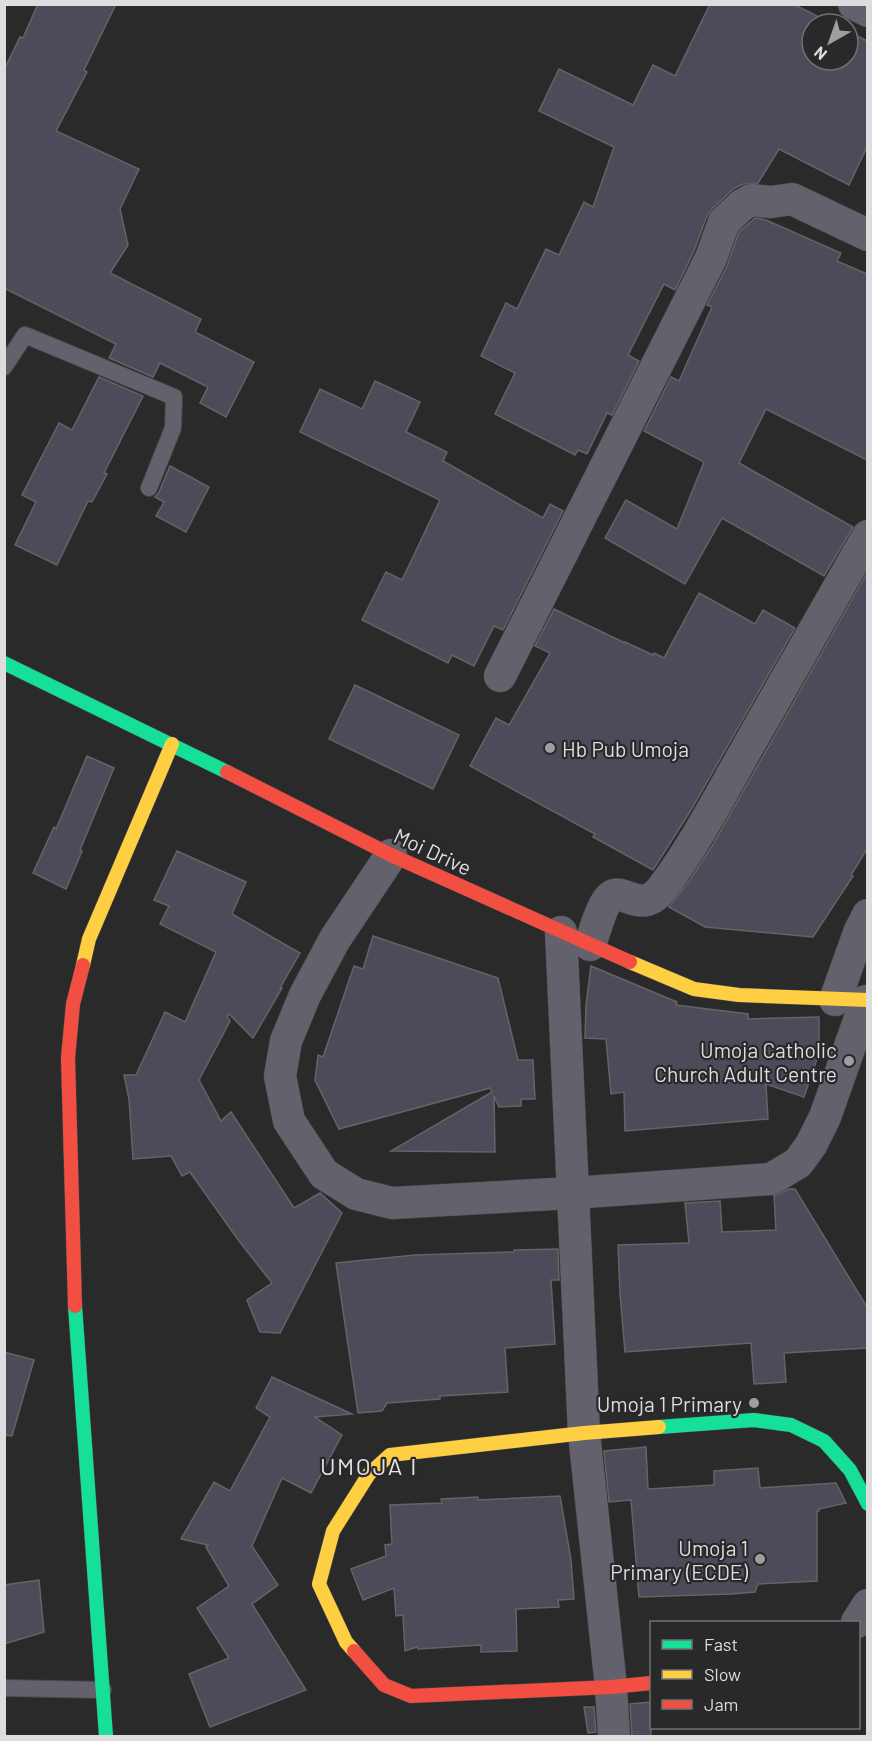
<svg xmlns="http://www.w3.org/2000/svg" width="872" height="1741" viewBox="0 0 872 1741" font-family="Barlow,sans-serif">
  <rect width="100%" height="100%" fill="#2a2a2a"/>
  <g fill="#4e4a59" stroke="#646464" stroke-width="1.5">
    <path d="M38,4h78l-32,66 3,2 -31,59 83,38 -19,40 8,36 -18,28 91,46 -6,13 59,30 -28,55 -26,-14 8,-16 -48,-24 -7,14 -44,-19 7,-14 -112,-56v-218l16,-33 3,1z"/>
    <path d="M710,4h83l40,20h-21v36h36v-29l19,10v106l-18,38 -70,-36 -21,34 -15,1 -10,5 -21,20 -5,7 -13,35 -19,39 -11,-6 -36,71 11,6 -27,54 -5,-2 -20,41 -9,-4 -3,5 -80,-41 20,-41 -34,-17 25,-53 11,6 29,-60 13,6 25,-53 9,5 21,-60 -75,-36 20,-42 74,36 20,-40 22,11z"/>
    <path d="M755,218l11,2 75,33 -4,8 30,13v186l-101,-51 -27,54 114,64 -29,49 -102,-58 -37,66 -80,-46 21,-38 51,29 27,-67 -60,-31 27,-54 8,4 33,-74 -5,-2 20,-39 12,-34z"/>
    <path d="M99,377l44,19 -39,77 3,1 -15,28 -4,-1 -31,64 -42,-20 21,-43 -14,-7 37,-72 13,7z"/>
    <path d="M375,381l45,21 -14,30 41,20 -4,9 100,57 7,-14 13,7 -60,119 -9,-4 -20,40 -22,-11 -4,8 -86,-43 24,-48 16,8 38,-80 -140,-68 20,-43 42,20z"/>
    <path d="M170,466l39,21 -23,45 -30,-16 8,-14 -9,-5 4,-5z"/>
    <path d="M867,573v276l-16,26 2,1 -40,61 -108,-10 -36,-20 21,-27 22,-34z"/>
    <path d="M699,593l56,31 8,-14 32,18 -104,182 -38,60 -60,-33 2,-3 -125,-68 26,-48 13,7 41,-72 -15,-7 19,-37 71,34v-1l28,13 1,-2 10,5z"/>
    <path d="M355,685l104,50 -26,54 -104,-50z"/>
    <path d="M87,756l27,12 -34,82 2,1 -16,38 -33,-16 21,-46 2,2z"/>
    <path d="M177,851l69,31 -14,32 68,39 -20,35h2l-29,50 -24,-24 -2,2 3,5 -31,59 22,41 10,-9 63,96 26,-15 22,20 -62,120 -20,-1 -13,-32 25,-17 -33,-42 -49,-69 -8,4 -11,-20 -38,3 -4,-60 -5,-24h12l29,-63 20,10 31,-70 -56,-28 9,-18 -15,-6z"/>
    <path d="M373,936l125,42 20,82h15l2,39h-14v7l-22,1 -5,-11 1,56 -104,-1 101,-59 -2,-4 -151,41 -24,-49 3,-25 5,2 31,-91 9,3z"/>
    <path d="M591,966l86,36 -1,3 72,9v5l71,-2v36l-15,44 -38,-13 2,35 -143,12 -1,-39 -13,2 -5,-55 -21,-1 1,-33z"/>
    <path d="M789,1189h6l72,118v41l-83,5 2,29 -32,2 -3,-41 -126,9 -5,-58 -2,-49 71,-2 -4,-40 35,-2 2,31 54,-2 -2,-34z"/>
    <path d="M558,1249l1,31h-8l4,64 -50,4 3,44 -68,4v3l-53,4 -5,8 -24,2 -22,-150 79,-8 99,-3v-2z"/>
    <path d="M4,1352l30,8 -22,76 -8,-1z"/>
    <path d="M272,1377l80,37 -37,3 27,18 -31,58 -29,-15 -30,68 26,39 -26,19 54,86 -96,37 -21,-53 40,-16 -32,-50 32,-22 -23,-39 2,-2 -27,-6 33,-57 16,9 40,-74 -14,-9z"/>
    <path d="M646,1447l2,42 66,-4v-14l44,-3 2,20 76,-5 10,20 -27,6v2h-2v70l-59,3 -3,8 -24,2 -92,3 -8,-97 -22,2 -5,-51z"/>
    <path d="M560,1496l11,64 3,39 -16,1 1,7 -43,2 1,42 -36,1v-7l-63,4 -1,-2 -12,4 -2,-36 -7,1 -2,-28 -31,12 -12,-31 35,-13 -1,-11 7,-1 -2,-39 52,-2 -1,-4 37,-2v3z"/>
    <path d="M39,1580l5,52 -40,12v-59z"/>
    <path d="M651,1702v35h-19l-2,-33z"/>
    <path d="M584,1707h10l2,25 -8,1z"/>
  </g>
  <g fill="none" stroke-linecap="round" stroke-linejoin="round">
    <defs>
      <g id="lane">
        <path d="M4,367l21,-32 149,62 -1,31 -24,60"/>
        <path d="M5,1688l98,2"/>
      </g>
      <g id="street">
        <path d="M854,4l14,7"/>
        <path d="M500,676l211,-418 13,-36 18,-17 9,-5 20,2 21,-3 76,36"/>
        <path d="M391,855l-56,84 -30,56 -19,46 -6,35 9,45 35,53 32,20 36,9 180,-10 199,-14 27,-16 13,-18 14,-28 41,-116"/>
        <path d="M561,932l23,501 27,254 3,49"/>
        <path d="M590,945c4,-11 12,-43 22,-49 13,-8 30,21 52,-10 31,-42 56,-90 82,-136 40,-71 81,-142 122,-214"/>
        <path d="M835,1000l24,-67 9,-18"/>
        <path d="M857,1622l11,-17"/>
      </g>
      <g id="fast">
        <path d="M4,663l223,109"/>
        <path d="M75,1306l31,430"/>
        <path d="M659,1427l95,-7 37,5 33,16 26,29 18,34"/>
      </g>
      <g id="slow">
        <path d="M630,962l64,27 45,6 129,5"/>
        <path d="M83,965l6,-26 83,-195"/>
        <path d="M354,1651l-8,-9 -27,-58 14,-53 36,-57 21,-19 194,-22 75,-6"/>
      </g>
      <g id="jam">
        <path d="M227,772l164,83 239,107"/>
        <path d="M75,1306l-7,-248 5,-54 10,-39"/>
        <path d="M354,1651l30,34 27,11 200,-9 41,-4"/>
      </g>
    </defs>
    <use href="#lane" stroke="#474747" stroke-width="18"/>
    <use href="#street" stroke="#474747" stroke-width="33"/>
    <use href="#fast" stroke="#474747" stroke-width="15"/>
    <use href="#slow" stroke="#474747" stroke-width="15"/>
    <use href="#jam" stroke="#474747" stroke-width="15"/>
    <use href="#lane" stroke="#63616b" stroke-width="16"/>
    <use href="#street" stroke="#63616b" stroke-width="32"/>
    <use href="#fast" stroke="#16e098" stroke-width="14"/>
    <use href="#slow" stroke="#ffcf43" stroke-width="14"/>
    <use href="#jam" stroke="#f24e42" stroke-width="14"/>
  </g>
  <g fill="#9e9ea0" stroke="#29292b" stroke-width="2">
    <circle cx="550" cy="748" r="6"/>
    <circle cx="849" cy="1061" r="6"/>
    <circle cx="754" cy="1403" r="6"/>
    <circle cx="760" cy="1559" r="6"/>
  </g>
  <g text-anchor="middle" dominant-baseline="central" stroke-width="4.5" stroke-linejoin="round" paint-order="stroke">
    <g font-size="21" fill="#dddddf" stroke="#29292b" text-anchor="end">
      <text x="562" y="748" text-anchor="start">Hb Pub Umoja</text>
      <text x="837" y="1049">Umoja Catholic<tspan x="837" dy="24">Church Adult Centre</tspan></text>
      <text x="742" y="1403">Umoja 1 Primary</text>
      <text x="748" y="1547">Umoja 1<tspan x="748" dy="24">Primary (ECDE)</tspan></text>
    </g>
    <g font-size="21" fill="#dddddf" stroke="#29292b">
      <text transform="translate(433 851) rotate(25)">Moi Drive</text>
    </g>
    <g font-size="24" letter-spacing="1.5" fill="#e2e2e5" stroke="#29292b">
      <text x="369" y="1465">UMOJA I</text>
    </g>
  </g>
  <rect width="872" height="1741" fill="none" stroke="#dddddf" stroke-width="12"/>
  <rect x="650" y="1621" width="210" height="108" fill="#29292b" stroke="#717173" stroke-width="1.5"/>
  <rect x="662" y="1640" width="30" height="9" fill="#16e098" stroke="#717173" stroke-width="1.5"/>
  <text x="704" y="1651" font-size="18" fill="#dddddf">Fast</text>
  <rect x="662" y="1670" width="30" height="9" fill="#ffcf43" stroke="#717173" stroke-width="1.5"/>
  <text x="704" y="1681" font-size="18" fill="#dddddf">Slow</text>
  <rect x="662" y="1700" width="30" height="9" fill="#f24e42" stroke="#717173" stroke-width="1.5"/>
  <text x="704" y="1711" font-size="18" fill="#dddddf">Jam</text>
  <g transform="translate(830 42) rotate(220)"><circle r="28" fill="#29292b" stroke="#717173" stroke-width="1.5"/>
  <path d="M0-4.5L10 22L0 15L-10 22Z" fill="#9e9ea0"/>
  <text y="-9" font-size="16" font-weight="bold" text-anchor="middle" fill="#dddddf">N</text>
  </g>
</svg>
